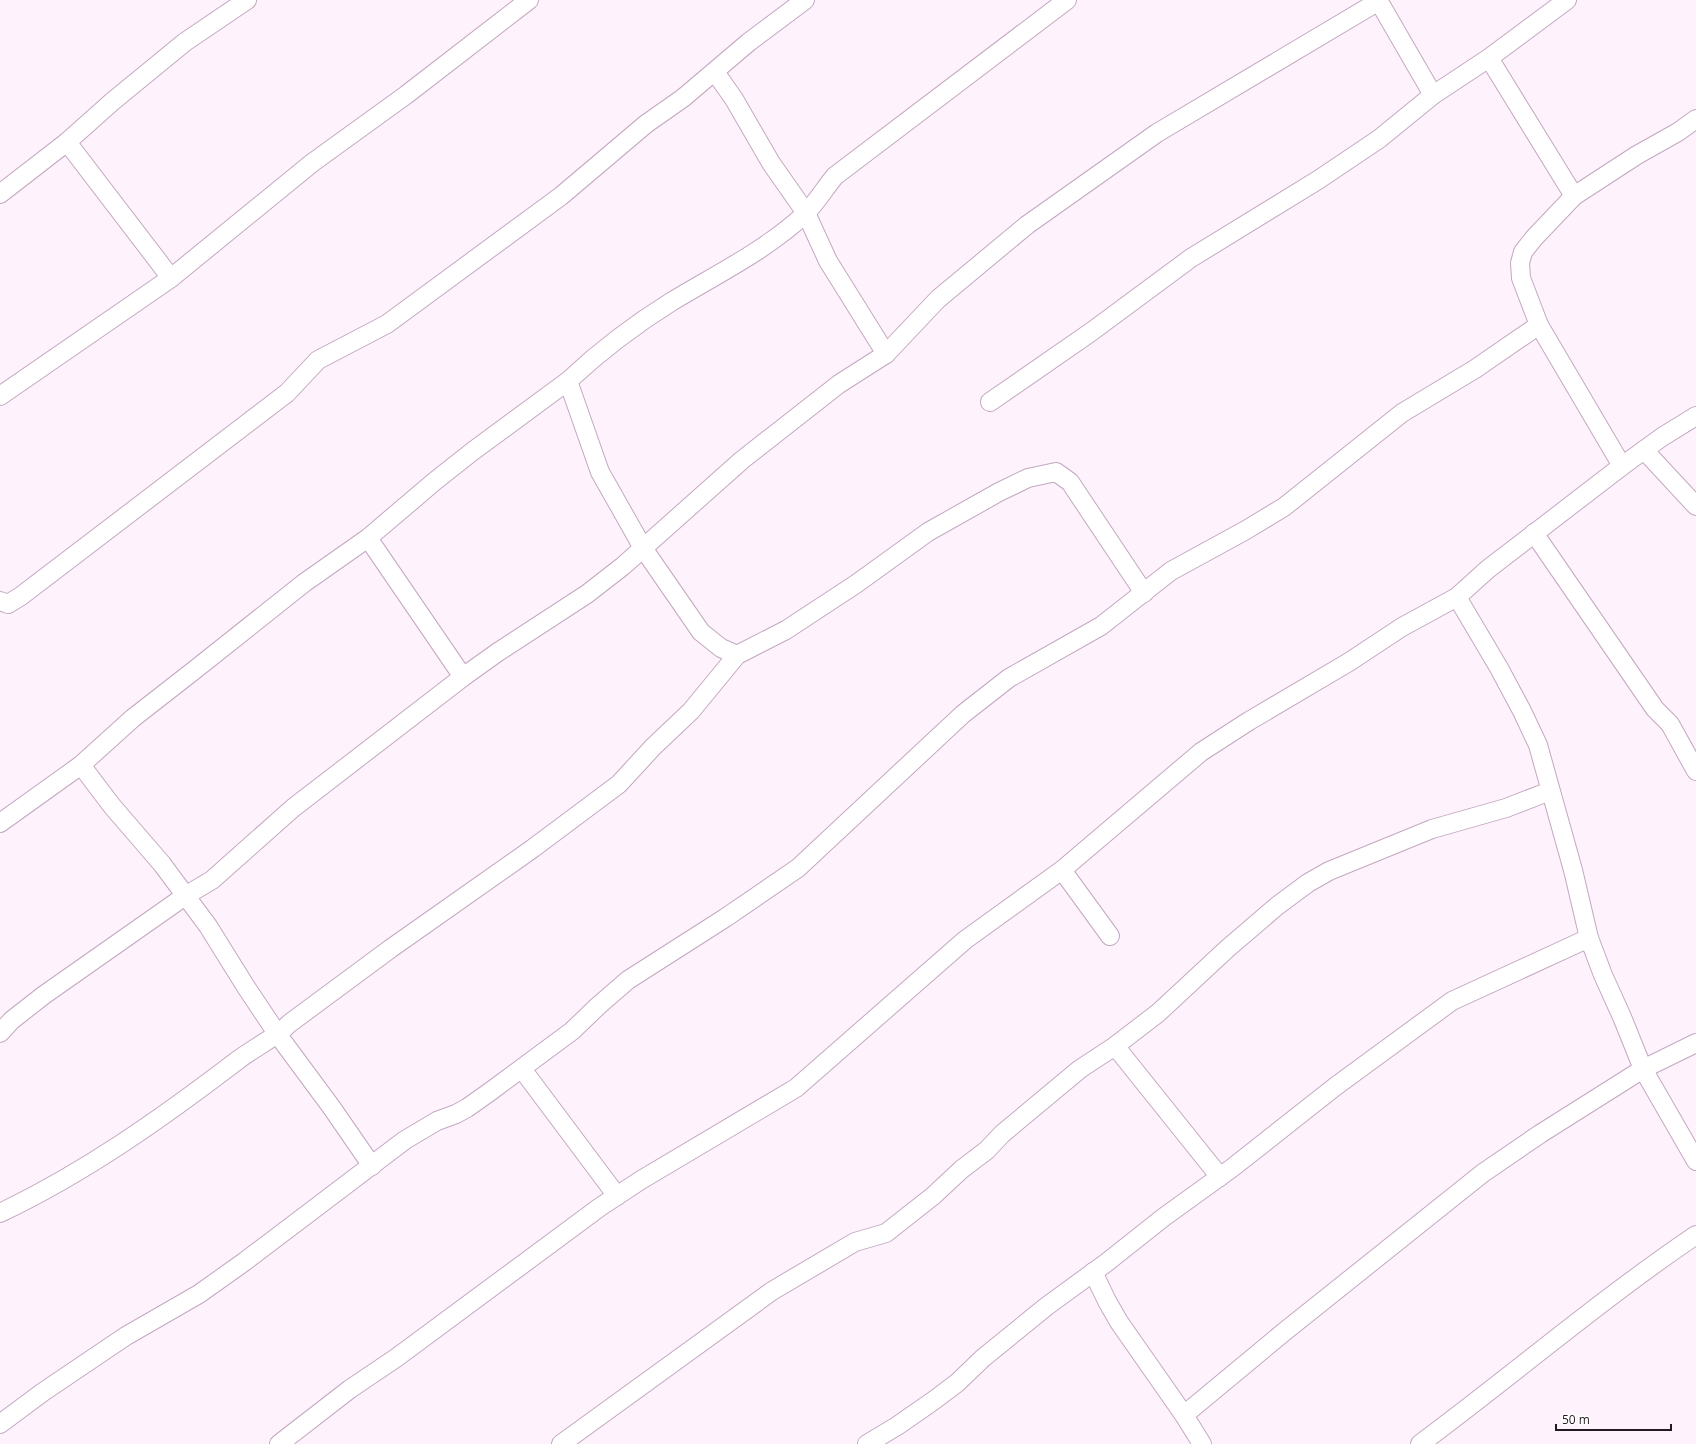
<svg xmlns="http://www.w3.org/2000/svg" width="1696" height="1444" viewBox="0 0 1696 1444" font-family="'Open Sans',sans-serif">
  <rect width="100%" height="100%" fill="#fef2fc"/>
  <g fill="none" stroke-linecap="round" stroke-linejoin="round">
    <defs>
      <g id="minor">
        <path d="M1378,0l55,95"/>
        <path d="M1489,58l85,138"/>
        <path d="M715,72l19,27 37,64 35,50 22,48 58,93"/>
        <path d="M67,142l104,136"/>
        <path d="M0,194l67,-52 46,-41 72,-59 62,-42"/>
        <path d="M568,381l32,91 43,76 58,84 20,16 16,7"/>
        <path d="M0,396l171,-118 141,-115 94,-68 123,-95"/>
        <path d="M990,402l101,-70 100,-74 127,-78 61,-41 54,-44 56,-37 78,-58"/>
        <path d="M1644,450l52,56"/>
        <path d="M1622,466l-83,-141 -18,-47 -1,-15 3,-11 11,-14 40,-42 63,-41 41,-23 18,-13"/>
        <path d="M1534,533l121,176 15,15 26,47"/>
        <path d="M368,538l95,139"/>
        <path d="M1457,597l42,71 23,43 16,34 35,125 16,68 14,37 19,42 21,52 53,92"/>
        <path d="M0,601l8,3 13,-8 266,-203 31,-33 69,-36 174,-128 85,-72 37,-26 66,-56 56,-42"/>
        <path d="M81,765l31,41 50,58 46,62 38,61 32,48 54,73 40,58"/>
        <path d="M0,823l81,-58 52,-47 59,-46 112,-89 64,-45 67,-57 38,-30 95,-70c31,-29 66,-56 103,-79 46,-28 94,-51 134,-88 11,-11 20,-26 30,-38l232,-176"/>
        <path d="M1062,870l48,66"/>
        <path d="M0,1033l12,-13 32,-25 141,-99 27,-16 81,-72 170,-131 35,-25 89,-58 36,-28 119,-106 97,-76 47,-30 52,-55 89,-74 130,-92 222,-132"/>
        <path d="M1115,1046l105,131"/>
        <path d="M522,1069l95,127"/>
        <path d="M0,1213c86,-41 162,-95 238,-153 17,-13 36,-21 52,-37l100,-74 142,-100 87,-65 34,-37 38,-36 46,-56 49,-25 70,-46 72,-52 71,-40 29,-14 28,-6 14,10 74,111"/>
        <path d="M1093,1272l14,29 12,21 65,93 18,29"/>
        <path d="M1184,1415l100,-83 199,-159 57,-39 103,-65 53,-26"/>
        <path d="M0,1424l43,-32 83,-56 73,-42 45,-32 161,-122 32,-19 19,-7 11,-6 24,-17 81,-60 26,-25 30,-26 97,-62 73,-50 165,-154 46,-36 92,-52 70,-55 75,-41 38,-23 118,-94 73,-44 64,-44"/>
        <path d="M279,1444l71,-55 46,-31 204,-151 41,-27 155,-92 169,-148 97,-70 139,-118 48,-31 100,-59 53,-35 55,-30 31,-28 134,-103 40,-29 34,-21"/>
        <path d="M561,1444l211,-153 83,-49 31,-9 47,-37 29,-27 25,-19 15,-16 78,-65 35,-23 43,-33 70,-65 49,-42 31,-23 21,-12 103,-42 74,-21 44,-17"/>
        <path d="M867,1444l30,-18 36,-25 24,-18 26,-25 64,-52 59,-43 58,-46 68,-49 104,-82 116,-85 137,-63"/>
        <path d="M1420,1444c93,-69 180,-144 276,-209"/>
      </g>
    </defs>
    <use href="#minor" stroke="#c3a8c1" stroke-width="20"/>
    <use href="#minor" stroke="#fff" stroke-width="18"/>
  </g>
  <path d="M1556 1424v6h115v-6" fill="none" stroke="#231922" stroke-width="2"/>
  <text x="1562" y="1424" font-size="12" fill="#231922" stroke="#ffffff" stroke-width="3" paint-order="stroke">50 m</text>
</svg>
